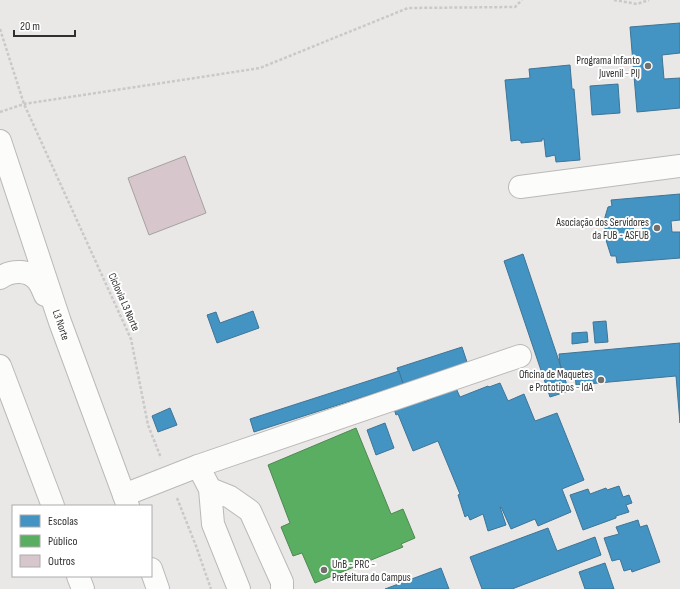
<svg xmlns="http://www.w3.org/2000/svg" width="680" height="589" viewBox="0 0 680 589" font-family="'Sofia Sans Condensed',sans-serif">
  <rect width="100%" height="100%" fill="#eae8e6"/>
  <g fill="#4393c3" stroke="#3e7597" fill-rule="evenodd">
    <path d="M680,23v30l-18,2 2,24 16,-1v30l-43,4 -7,-85z"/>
    <path d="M570,65l2,24h2l6,71 -24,2 -1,-7 -9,2 -2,-18h-2v2l-21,2v-2l-3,-1 -7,1 -6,-61 25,-2 -1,-9z"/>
    <path d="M618,84l2,29 -28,2 -2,-29z"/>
    <path d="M680,194v26l-9,1 1,11h8v26l-63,5 -1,-7h-5l-6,-19v-20l3,-10 4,-1 -1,-6zM642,223l1,12 -9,1 -1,-12z"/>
    <path d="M523,254l46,137 -19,6 -46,-136z"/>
    <path d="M253,311l6,17 -42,15 -10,-28 9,-3 4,11z"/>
    <path d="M606,321l2,21 -13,1 -2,-21z"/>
    <path d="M587,332l1,10 -16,2v-11z"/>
    <path d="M680,343v80l-4,-47 -100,9 -1,-12 -11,1 -4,-10 -1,-10z"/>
    <path d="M462,347l5,15 -64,22 -6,-16z"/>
    <path d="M399,371l4,13 -149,48 -4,-13z"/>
    <path d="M500,383l8,18 16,-7 11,27 22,-8 27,67 -22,9 9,23 -33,14 -3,-7 -24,10 -10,-22h-1l6,18 -18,6 -5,-17 -13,6 -2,-5 -3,2 -7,-22 2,-1 -22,-53 -25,10 -15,-37 -2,1 -3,-9 29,-12 2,8 32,-14 4,9 28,-11 1,1z"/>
    <path d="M170,408l7,17 -19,7 -6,-16z"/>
    <path d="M385,423l9,25 -18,7 -9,-25z"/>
    <path d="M619,486l4,11 6,-2 3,8 -6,2 3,7 -13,4v2l-33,12 -13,-35 18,-6 2,5 16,-6 1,2z"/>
    <path d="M638,520l2,7 7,-2 13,37 -28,10 -1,-3 -7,2 -4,-12 -8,2 -8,-23 15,-4 -3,-7z"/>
    <path d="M548,528l9,23 38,-14 6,18 -89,34h-30l-12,-32z"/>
    <path d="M605,563l9,26h-29l-6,-17z"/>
    <path d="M441,568l8,21h-64z"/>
  </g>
  <path fill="#5aae61" stroke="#4e8852" d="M356,428l35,86 12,-5 12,29 -14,6 2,3 -88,36 -13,-30 -9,3 -12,-29 9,-4 -22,-58z"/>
  <path fill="#d7c7cc" stroke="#a4a2a1" d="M185,156l21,57 -57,22 -21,-57z"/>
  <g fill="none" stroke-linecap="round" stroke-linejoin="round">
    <defs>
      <g id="minor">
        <path d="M520,187l160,-21"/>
        <path d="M198,466l322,-110"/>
        <path d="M210,489l20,8 20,14 32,71v7"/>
        <path d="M124,495l74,-29 12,23 3,35 26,65"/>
      </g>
      <g id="major">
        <path d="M0,141l60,181 68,184"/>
        <path d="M0,278c11,-8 29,-9 38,3 3,4 5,9 7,14"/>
        <path d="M0,366l53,140"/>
        <path d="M151,569l7,20"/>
        <path d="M78,576l5,13"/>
      </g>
    </defs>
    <use href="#minor" stroke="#bab9b8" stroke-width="24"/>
    <use href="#major" stroke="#bab9b8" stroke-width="24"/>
    <g stroke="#cac9c8" stroke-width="2.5" stroke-dasharray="3 2" stroke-linecap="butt">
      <path d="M614,0l23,4 12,-4"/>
      <path d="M0,29l24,75 107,235 17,86 13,33"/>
      <path d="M0,112l24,-8 236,-36 148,-60 107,-1 7,-7"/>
      <path d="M177,498l19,48 15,43"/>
    </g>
    <use href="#minor" stroke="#fcfcfb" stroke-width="22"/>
    <use href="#major" stroke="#fcfcfb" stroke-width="22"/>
  </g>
  <g fill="#72706f" stroke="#fff" stroke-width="1.5">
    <circle cx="648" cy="66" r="4"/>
    <circle cx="657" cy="228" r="4"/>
    <circle cx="601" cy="380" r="4"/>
    <circle cx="324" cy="570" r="4"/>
  </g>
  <g text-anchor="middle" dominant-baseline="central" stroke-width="4" stroke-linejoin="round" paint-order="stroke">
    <g font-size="11" fill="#31302f" stroke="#fff" text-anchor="end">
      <text x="640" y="60">Programa Infanto<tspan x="640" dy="13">Juvenil - PIJ</tspan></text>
      <text x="649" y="222">Asociação dos Servidores<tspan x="649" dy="13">da FUB - ASFUB</tspan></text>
      <text x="593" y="374">Oficina de Maquetes<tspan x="593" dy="13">e Prototipos - IdA</tspan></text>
      <text x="332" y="564" text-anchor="start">UnB - PRC -<tspan x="332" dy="13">Prefeitura do Campus</tspan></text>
    </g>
    <g font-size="11" fill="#31302f" stroke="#fff">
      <text transform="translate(124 302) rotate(66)">Ciclovia L3 Norte</text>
      <text transform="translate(61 325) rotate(71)">L3 Norte</text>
    </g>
  </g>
  <rect x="12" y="505" width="140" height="72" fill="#ffffff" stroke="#adacac"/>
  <rect x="20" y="515" width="20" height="12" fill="#4393c3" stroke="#adacac"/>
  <text x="48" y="525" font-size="12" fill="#31302f">Escolas</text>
  <rect x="20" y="535" width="20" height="12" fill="#5aae61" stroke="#adacac"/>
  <text x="48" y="545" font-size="12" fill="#31302f">Público</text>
  <rect x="20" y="555" width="20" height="12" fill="#d7c7cc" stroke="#adacac"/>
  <text x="48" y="565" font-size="12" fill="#31302f">Outros</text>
  <path d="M14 30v6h61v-6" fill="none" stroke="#31302f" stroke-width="2"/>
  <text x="20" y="30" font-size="12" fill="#31302f" stroke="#ffffff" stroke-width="3" paint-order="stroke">20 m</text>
</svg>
